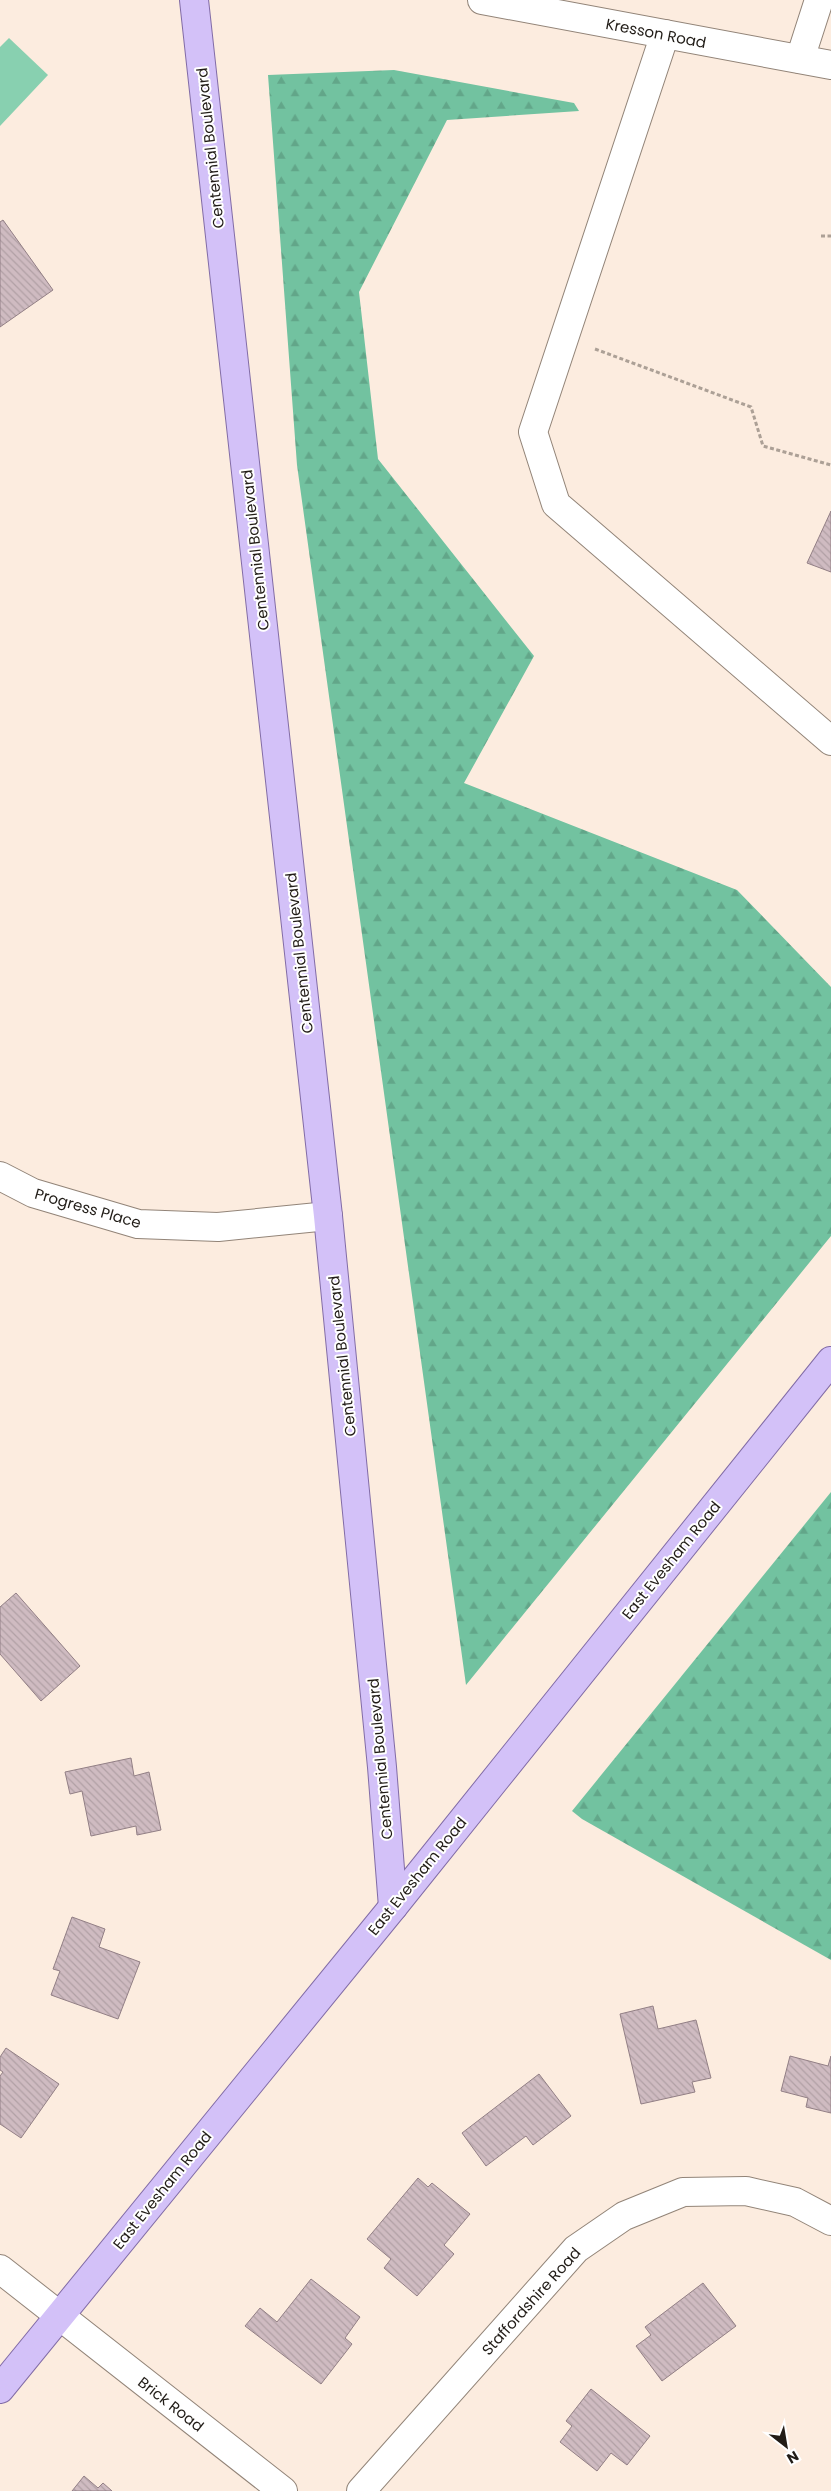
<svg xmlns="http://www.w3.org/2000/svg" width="831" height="2491" viewBox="0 0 831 2491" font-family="Poppins,sans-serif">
  <defs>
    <pattern id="forest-firs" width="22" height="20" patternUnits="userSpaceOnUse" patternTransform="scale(1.25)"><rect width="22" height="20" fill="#72c2a0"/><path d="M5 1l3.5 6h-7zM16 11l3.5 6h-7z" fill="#62a689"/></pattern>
    <pattern id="building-back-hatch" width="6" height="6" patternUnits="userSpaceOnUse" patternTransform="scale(1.25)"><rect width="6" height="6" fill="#cfbbc1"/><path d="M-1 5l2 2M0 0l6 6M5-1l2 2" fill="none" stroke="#b1a0a5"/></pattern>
  </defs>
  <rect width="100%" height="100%" fill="#fcecdf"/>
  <g fill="url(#forest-firs)">
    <path d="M394,70l180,33 5,8 -132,9 -88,172 19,167 156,197 -70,127 273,107 94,97v249l-365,449 -169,-1220 -29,-390z"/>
    <path d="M831,1492v468l-249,-141 -10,-8z"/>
  </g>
  <path fill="#88d0b0" d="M9,38l39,37 -48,51v-79z"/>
  <g fill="url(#building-back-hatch)" stroke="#927f85">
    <path d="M3,220l50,70 -53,37v-105z"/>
    <path d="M831,511v61l-24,-9z"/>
    <path d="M16,1593l64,73 -39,35 -41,-47v-47z"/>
    <path d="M131,1758l3,18 15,-4 12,58 -24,5 -1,-9 -45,10 -9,-45 -12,3 -5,-22z"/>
    <path d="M72,1917l33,12 -6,18 41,15 -22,57 -67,-24 9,-24 -7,-2z"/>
    <path d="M653,2006l5,23 38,-9 15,58 -19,4 3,10 -54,12 -21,-90z"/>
    <path d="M6,2048l53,36 -38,54 -21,-14v-48l3,-4 -3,-2v-13z"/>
    <path d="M790,2056l38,10 3,-10v57l-25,-6 2,-9 -27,-7z"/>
    <path d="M539,2074l32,42 -38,29 -7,-9 -40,30 -24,-33z"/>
    <path d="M418,2178l10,9 4,-4 38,31 -26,31 10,9 -37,42 -33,-28 7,-9 -24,-20z"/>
    <path d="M311,2279l49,38 -15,21 7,6 -31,40 -76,-58 15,-18 17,14z"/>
    <path d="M703,2283l33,43 -74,55 -26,-35 15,-11 -6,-8z"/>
    <path d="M591,2389l59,47 -23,29 -16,-12 -14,18 -37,-29 12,-16 -6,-5z"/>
    <path d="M84,2476l14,12 5,-5 9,8h-40z"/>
  </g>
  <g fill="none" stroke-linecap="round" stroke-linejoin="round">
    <defs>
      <g id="minor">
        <path d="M482,0l349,65"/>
        <path d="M665,34l-132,398 23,72 275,237"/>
        <path d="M800,59l19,-59"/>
        <path d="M0,1176l33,17 105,31 80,3 110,-11"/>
        <path d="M0,2269l283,222"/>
        <path d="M361,2491l215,-242 48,-33 59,-24 63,-1 49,11 36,19"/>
      </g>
      <g id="major">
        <path d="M194,0l134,1216 54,551 11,140"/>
        <path d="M0,2389l393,-482 438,-546"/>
      </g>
    </defs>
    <use href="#minor" stroke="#928478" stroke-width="30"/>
    <use href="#major" stroke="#826ca6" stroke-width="30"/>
    <g stroke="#aca096" stroke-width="3" stroke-dasharray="4 2.5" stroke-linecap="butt">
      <path d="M821,236h10"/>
      <path d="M595,349l156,58 12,39 68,19"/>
    </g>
    <use href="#minor" stroke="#fff" stroke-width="28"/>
    <use href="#major" stroke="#d3c1f8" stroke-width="28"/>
  </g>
  <g text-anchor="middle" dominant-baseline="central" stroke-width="4" stroke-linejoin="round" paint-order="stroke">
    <g font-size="15" fill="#211c17" stroke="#fff">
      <text transform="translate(656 33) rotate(11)">Kresson Road</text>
      <text transform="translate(210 148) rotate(-96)">Centennial Boulevard</text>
      <text transform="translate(255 550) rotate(-96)">Centennial Boulevard</text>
      <text transform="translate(299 953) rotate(-96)">Centennial Boulevard</text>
      <text transform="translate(88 1208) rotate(16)">Progress Place</text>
      <text transform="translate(342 1356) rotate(-96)">Centennial Boulevard</text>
      <text transform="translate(671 1560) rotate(-51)">East Evesham Road</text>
      <text transform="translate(380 1759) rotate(-95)">Centennial Boulevard</text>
      <text transform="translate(417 1876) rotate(-51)">East Evesham Road</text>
      <text transform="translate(162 2190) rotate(-51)">East Evesham Road</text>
      <text transform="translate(531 2301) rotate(-48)">Staffordshire Road</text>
      <text transform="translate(171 2404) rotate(38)">Brick Road</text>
    </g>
  </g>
  <g transform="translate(786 2446) rotate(149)" stroke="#ffffff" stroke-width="4" paint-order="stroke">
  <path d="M0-4L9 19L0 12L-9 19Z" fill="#211c17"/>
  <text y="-8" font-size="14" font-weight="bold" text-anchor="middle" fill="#211c17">N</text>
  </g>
</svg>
